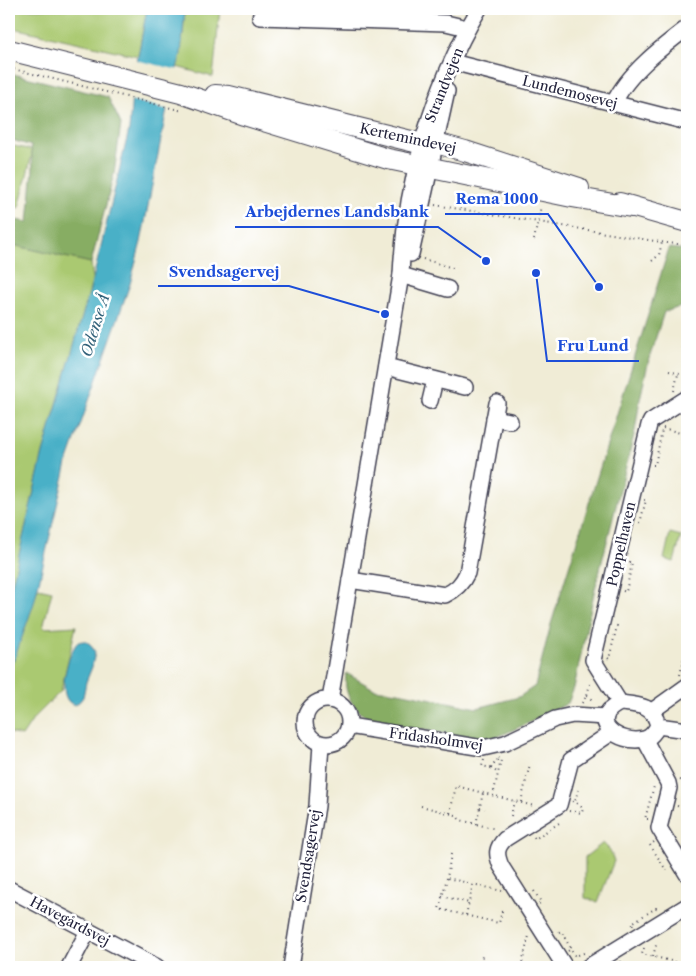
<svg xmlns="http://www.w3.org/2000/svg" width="696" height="976" viewBox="0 0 696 976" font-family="'Libre Caslon Text',serif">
  <rect width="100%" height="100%" fill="#fff"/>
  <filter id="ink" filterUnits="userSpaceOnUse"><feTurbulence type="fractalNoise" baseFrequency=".02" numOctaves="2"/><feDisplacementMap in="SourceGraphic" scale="10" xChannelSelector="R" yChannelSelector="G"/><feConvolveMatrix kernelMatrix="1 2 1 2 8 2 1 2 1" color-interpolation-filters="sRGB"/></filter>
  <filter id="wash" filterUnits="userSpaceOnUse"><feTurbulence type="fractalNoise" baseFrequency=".0096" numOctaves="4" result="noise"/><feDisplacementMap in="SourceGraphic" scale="20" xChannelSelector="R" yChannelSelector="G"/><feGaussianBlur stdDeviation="1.12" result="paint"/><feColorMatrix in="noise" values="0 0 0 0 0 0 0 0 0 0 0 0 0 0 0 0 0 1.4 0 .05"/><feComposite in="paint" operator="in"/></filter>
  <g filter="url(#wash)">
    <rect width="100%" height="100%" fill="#f0ecd6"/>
    <g fill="#aac971" stroke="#667656">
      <path d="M9,9h138l-9,47 -129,-29z"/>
      <path d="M185,9h35l-7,68 -36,-10 6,-32z"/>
      <path d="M9,145l24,5 -14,58 -10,-3z"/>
      <path d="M9,244l82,19 2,16 -50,174 -34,144z"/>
      <path d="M670,533l11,3 -7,26 -10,-3z"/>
      <path d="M38,588l14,3 -9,37 33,-2 -15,65 -27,27 -12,18 -13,-3v-66l5,-7z"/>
      <path d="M603,843l7,7 4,11 -16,41 -13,-4v-41z"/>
    </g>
    <g fill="#87ad63" stroke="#54684f">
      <path d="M9,73l99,24 13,27 -7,50 -23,89 -82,-19v-25l19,3 5,-53 -2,-23 -22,-7z"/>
      <path d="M669,248l18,2v55l-23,7 -15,47 -9,40 -5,32 -41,162 -20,95 -6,15 -26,14 -45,20 -17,3 -108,-19c-19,-12 -29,-26 -26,-48l28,16 24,3 79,16 42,-11 16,-11 16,-62z"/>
    </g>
    <g fill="#48b0c7" stroke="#356981">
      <path d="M147,9h38l-4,45 -11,39 -29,149 -11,42 -63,179 -33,140 -20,57 -5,7v-70l34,-144 50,-174 36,-149 4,-47z"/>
      <path d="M85,641l5,3 5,8 -3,15 -6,15 -3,15 -3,4 -5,4c-20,-4 -8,-47 0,-59 2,-4 5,-5 10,-5z"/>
    </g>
    <path fill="#f0ecd6" d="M135,60l44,10 -9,40 -40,-10z"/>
  </g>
  <g filter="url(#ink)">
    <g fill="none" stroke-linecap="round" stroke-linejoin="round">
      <defs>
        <g id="minor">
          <path d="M260,17l186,6 21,5"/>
          <path d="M452,62l235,60"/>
          <path d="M614,103c13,-29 48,-56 73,-75"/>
          <path d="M411,254l36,-163"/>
          <path d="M401,275l47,14"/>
          <path d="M386,367l79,20"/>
          <path d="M430,401l5,-21"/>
          <path d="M494,418l16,3"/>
          <path d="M350,580l95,15c11,-5 17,-11 22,-22l30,-170"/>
          <circle cx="327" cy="722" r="22"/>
          <path d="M330,700l71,-425c4,-91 31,-187 78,-266"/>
          <path d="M620,703l-27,-43 56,-235 2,-4 36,-23"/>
          <path d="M620,703c19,2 34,2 38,23 -3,5 -7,12 -14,13 -25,6 -59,-19 -24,-36z"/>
          <path d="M652,711l35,-25"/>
          <path d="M349,726l134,22 22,-5 50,-24 18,-4 33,2"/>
          <path d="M658,726l29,4"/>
          <path d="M645,740l23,43 1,5 -10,40 28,46"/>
          <path d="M9,889l148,78"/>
          <path d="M69,967l19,-36"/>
          <path d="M291,967l26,-161 4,-62"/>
          <path d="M565,967l-64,-101c-5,-12 -5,-18 4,-27l54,-34 12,-45 40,-27"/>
          <path d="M588,967l99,-61"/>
        </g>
        <g id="major">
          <path d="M9,50l172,43 63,22 144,44 184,38 59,10"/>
          <path d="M215,95l14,1 194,48 13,-1 29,8 114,37"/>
          <path d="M620,203l67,19"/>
        </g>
      </defs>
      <use href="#minor" stroke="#414052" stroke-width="18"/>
      <use href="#major" stroke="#414052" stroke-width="22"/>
      <g stroke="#414052" stroke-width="2" stroke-dasharray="1 4" stroke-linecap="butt">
        <path d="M9,68l174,43"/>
        <path d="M435,205l232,38 20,2"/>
        <path d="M534,240l7,-34"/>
        <path d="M423,259l30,9"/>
        <path d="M652,261l7,-6 3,-13"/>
        <path d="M682,347l5,1"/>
        <path d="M669,371l18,5"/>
        <path d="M674,391l4,-17"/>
        <path d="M663,428l24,7"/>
        <path d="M653,465h2l7,-35"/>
        <path d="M640,523l6,-23h-2"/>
        <path d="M623,591l3,1 6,-29 -3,-1"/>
        <path d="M608,658l1,1 8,-33 -3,-1"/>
        <path d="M680,675l7,-32"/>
        <path d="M587,695l5,5"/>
        <path d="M582,703l5,-8 4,-15"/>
        <path d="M484,760l-2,6 9,2 8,-10"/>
        <path d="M491,768l7,5"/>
        <path d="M680,780l7,2"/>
        <path d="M493,796l8,-36 -3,-2"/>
        <path d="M572,801l3,1 3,-12"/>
        <path d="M521,802l9,-38"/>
        <path d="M421,806l35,9 4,5 36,9"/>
        <path d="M677,806l10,3"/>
        <path d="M480,808l5,1"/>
        <path d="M569,811l13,2 1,-5 -8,-6"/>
        <path d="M450,813l6,-27 78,20"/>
        <path d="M511,816l3,-15"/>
        <path d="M648,819h-3l9,-33"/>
        <path d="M476,824l7,-31"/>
        <path d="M534,837l1,2 24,-16 -1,-3"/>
        <path d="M654,842l-4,3 16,25 3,-2"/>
        <path d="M451,854l-4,24 55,13"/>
        <path d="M447,878l-8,31 60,14 4,-16"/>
        <path d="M534,891l7,11 -2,2"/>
        <path d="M442,896l27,7"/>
        <path d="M466,915l7,-31"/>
        <path d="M633,925l-1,-2 24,-15 1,2"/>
        <path d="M559,932l2,-1 10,18"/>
        <path d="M644,948l-2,6 42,10"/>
        <path d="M683,948l4,1"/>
        <path d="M568,951l3,-2 4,7 9,-3 1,2"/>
        <path d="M653,956l4,-14"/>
        <path d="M479,967l4,-14"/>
        <path d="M521,967l8,-31"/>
        <path d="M620,967l1,-6"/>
        <path d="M683,967l4,-16"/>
      </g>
      <use href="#minor" stroke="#fff" stroke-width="15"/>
      <use href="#major" stroke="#fff" stroke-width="20"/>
    </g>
  </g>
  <g text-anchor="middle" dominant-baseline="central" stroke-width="5" stroke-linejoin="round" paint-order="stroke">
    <g font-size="14" fill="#22223b" stroke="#fff">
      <text transform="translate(444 85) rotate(-68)">Strandvejen</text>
      <text transform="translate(570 92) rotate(14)">Lundemosevej</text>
      <text transform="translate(408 138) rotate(12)">Kertemindevej</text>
      <text transform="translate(621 544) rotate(-77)">Poppelhaven</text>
      <text transform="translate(436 739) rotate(8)">Fridasholmvej</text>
      <text transform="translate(308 856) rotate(-81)">Svendsagervej</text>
      <text transform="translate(70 921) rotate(28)">Havegårdsvej</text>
    </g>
    <g font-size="15" font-style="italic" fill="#33627a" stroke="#fff">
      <text transform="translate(95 325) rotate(-73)">Odense Å</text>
    </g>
  </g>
  <path fill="none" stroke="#1d4ed8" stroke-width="2" d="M599 287L548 214H445M486 261L438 227H235M385 314L289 286H158M536 273L547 361H639"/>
  <g fill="#1d4ed8" stroke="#fff" stroke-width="2">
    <circle cx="599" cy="287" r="5"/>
    <circle cx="486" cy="261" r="5"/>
    <circle cx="385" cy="314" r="5"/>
    <circle cx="536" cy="273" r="5"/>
  </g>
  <g font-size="15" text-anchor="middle" font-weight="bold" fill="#1d4ed8" stroke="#fff" stroke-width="5" stroke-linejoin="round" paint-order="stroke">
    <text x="497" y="204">Rema 1000</text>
    <text x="337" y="217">Arbejdernes Landsbank</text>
    <text x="224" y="277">Svendsagervej</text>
    <text x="593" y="351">Fru Lund</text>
  </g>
  <rect width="696" height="976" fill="none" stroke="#fff" stroke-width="30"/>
</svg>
